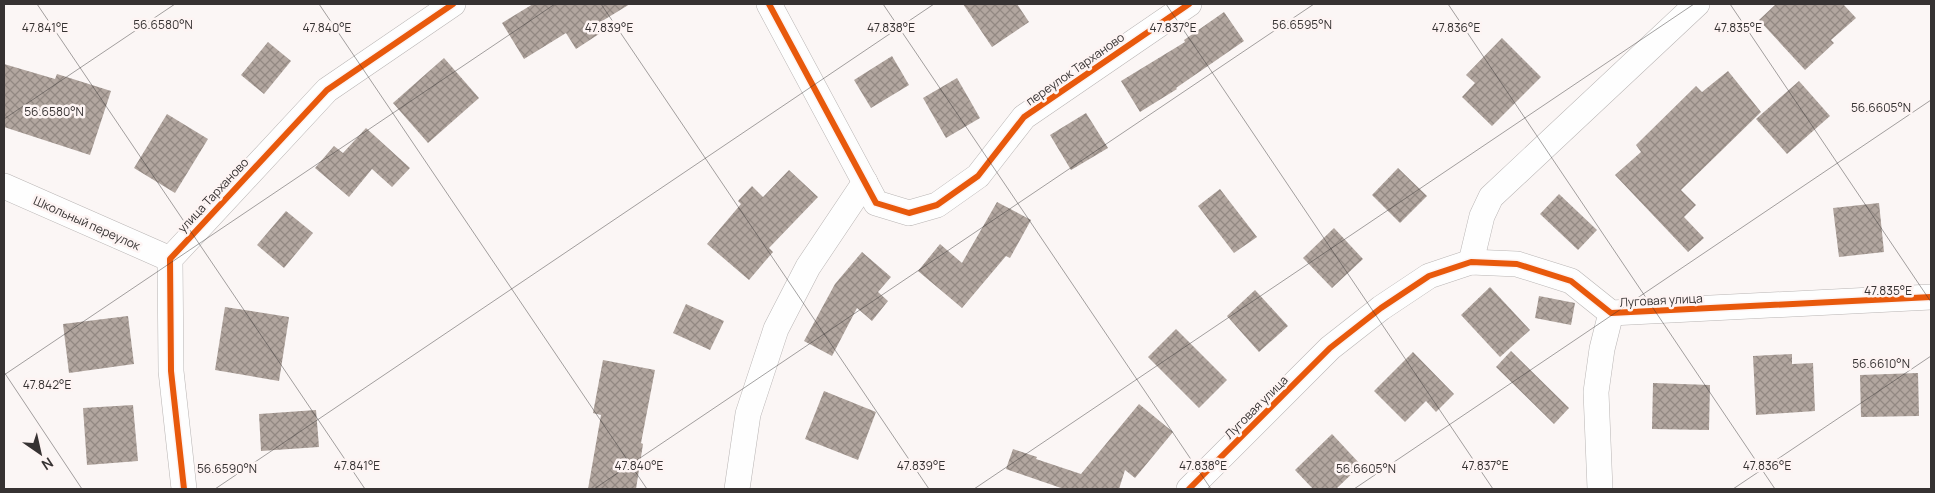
<svg xmlns="http://www.w3.org/2000/svg" width="1935" height="493" viewBox="0 0 1935 493" font-family="Manrope,sans-serif">
  <defs>
    <pattern id="building-cross-hatch" width="8" height="8" patternUnits="userSpaceOnUse" patternTransform="scale(1.25)"><rect width="8" height="8" fill="#b2a69f"/><path d="M0 0l8 8M0 8l8-8" fill="none" stroke="#928882"/></pattern>
  </defs>
  <rect width="100%" height="100%" fill="#fbf6f5"/>
  <g fill="url(#building-cross-hatch)">
    <path d="M533,4h97l-36,22 5,8 -23,15 -10,-16 -42,26 -22,-36z"/>
    <path d="M963,4h54l12,18 -37,25z"/>
    <path d="M1776,4h67l13,14 -25,22 3,3 -29,27 -46,-50z"/>
    <path d="M1224,12l20,29 -68,47 1,1 -37,23 -19,-31 64,-39 -1,-2z"/>
    <path d="M1502,38l39,39 -49,49 -30,-29 13,-14 -9,-8z"/>
    <path d="M268,42l23,19 -27,33 -23,-19z"/>
    <path d="M892,56l17,29 -38,23 -17,-28z"/>
    <path d="M444,58l35,40 -51,45 -35,-40z"/>
    <path d="M4,64l51,15 2,-5 54,17 -21,64 -86,-28z"/>
    <path d="M1728,71l33,41 -80,78 15,15 -12,12 20,21 -16,14 -73,-77 26,-23 -5,-7 60,-59 6,6z"/>
    <path d="M957,78l23,40 -34,20 -23,-40z"/>
    <path d="M1799,81l31,35 -43,38 -31,-35z"/>
    <path d="M1086,113l22,35 -37,22 -21,-35z"/>
    <path d="M167,114l41,25 -33,54 -41,-25z"/>
    <path d="M366,128l44,40 -18,19 -20,-18 -23,28 -34,-29 19,-22 9,7z"/>
    <path d="M1398,168l29,28 -27,27 -28,-28z"/>
    <path d="M789,170l29,27 -49,51 4,4 -24,28 -42,-36 34,-40 -3,-3 14,-15 11,11z"/>
    <path d="M1220,189l37,48 -23,16 -36,-47z"/>
    <path d="M1559,194l38,36 -19,20 -38,-36z"/>
    <path d="M997,202l34,18 -21,38 -4,-2 -44,52 -44,-37 22,-27 22,19z"/>
    <path d="M1879,203l5,49 -45,5 -6,-49z"/>
    <path d="M286,211l27,22 -29,35 -27,-23z"/>
    <path d="M1334,228l29,31 -31,29 -29,-30z"/>
    <path d="M862,252l29,25 -13,15 10,9 -16,20 -15,-13 -25,48 -28,-15 31,-57z"/>
    <path d="M1490,287l40,43 -30,27 -39,-42z"/>
    <path d="M1255,290l33,36 -29,26 -32,-36z"/>
    <path d="M1539,296l36,7 -4,22 -36,-7z"/>
    <path d="M686,304l38,17 -14,29 -37,-17z"/>
    <path d="M225,307l64,10 -10,64 -64,-11z"/>
    <path d="M128,316l6,48 -65,9 -6,-49z"/>
    <path d="M1176,329l51,51 -28,28 -51,-51z"/>
    <path d="M1511,351l58,57 -15,16 -58,-57z"/>
    <path d="M1413,352l41,42 -18,18 -10,-11 -21,21 -31,-31z"/>
    <path d="M1792,354v10l21,-1 2,48 -59,4 -3,-59z"/>
    <path d="M603,360l52,10 -14,73 2,1 -7,45h-48l13,-74 -8,-2z"/>
    <path d="M1918,373l1,43 -58,1 -1,-42z"/>
    <path d="M1653,383l57,2 -1,45 -57,-1z"/>
    <path d="M824,391l52,21 -18,48 -53,-21z"/>
    <path d="M1139,404l34,28 -38,46 -10,-8 -6,19h-55l-58,-20 7,-20 24,8 -1,2 45,15z"/>
    <path d="M133,405l5,56 -51,4 -4,-57z"/>
    <path d="M316,410l3,37 -58,4 -2,-37z"/>
    <path d="M1332,434l29,31 -25,24h-23l-18,-19z"/>
  </g>
  <g fill="none" stroke-linecap="round" stroke-linejoin="round">
    <defs>
      <g id="minor">
        <path d="M769,4l107,199 33,10 28,-8 41,-29 46,-59 165,-113"/>
        <path d="M4,186l166,73"/>
        <path d="M1471,262l11,-46 9,-19 206,-193"/>
        <path d="M184,489l-13,-118 -1,-112 157,-169 126,-86"/>
        <path d="M737,489l11,-75 28,-85 32,-62 57,-85"/>
        <path d="M1189,489l141,-141 51,-40 48,-32 42,-14 46,2 54,17 40,32 320,-16"/>
        <path d="M1600,489l-4,-97 6,-43 9,-36"/>
      </g>
    </defs>
    <use href="#minor" stroke="#b9b5b4" stroke-width="26"/>
    <use href="#minor" stroke="#fefefe" stroke-width="25"/>
    <defs>
      <g id="cycleway">
        <path d="M769,4l107,199 33,10 28,-8 41,-29 46,-59 165,-113"/>
        <path d="M184,489l-13,-118 -1,-112 157,-169 126,-86"/>
        <path d="M1189,489l141,-141 51,-40 48,-32 42,-14 46,2 54,17 40,32 320,-16"/>
      </g>
    </defs>
    <use href="#cycleway" stroke="#fdf4f3" stroke-width="9"/>
    <use href="#cycleway" stroke="#e8590c" stroke-width="6"/>
  </g>
  <path fill="none" stroke="#363232" stroke-width="1" stroke-opacity="0.45" d="M37,4l328,485M319,4l328,485M601,4l328,485M883,4l328,485M1166,4l327,485M1448,4l327,485M1730,4l201,298M4,119l171,-115M4,372l78,117M4,375l551,-371M215,489l719,-485M594,489l720,-485M974,489l720,-485M1354,489l577,-389M1733,489l198,-133"/>
  <g text-anchor="middle" dominant-baseline="central" stroke-width="5" stroke-linejoin="round" paint-order="stroke">
    <g font-size="12" fill="#363232" stroke="#fdf4f3">
      <text transform="translate(1075 69) rotate(-35)">переулок Тарханово</text>
      <text transform="translate(213 195) rotate(-47)">улица Тарханово</text>
      <text transform="translate(87 223) rotate(24)">Школьный переулок</text>
      <text transform="translate(1661 300) rotate(-3)">Луговая улица</text>
      <text transform="translate(1256 407) rotate(-45)">Луговая улица</text>
    </g>
  </g>
  <g font-size="12" text-anchor="middle" fill="#363232" stroke="#fdf4f3" stroke-width="5" stroke-linejoin="round" paint-order="stroke">
    <text x="163" y="29">56.6580°N</text>
    <text x="1302" y="29">56.6595°N</text>
    <text x="1456" y="32">47.836°E</text>
    <text x="45" y="32">47.841°E</text>
    <text x="609" y="32">47.839°E</text>
    <text x="327" y="32">47.840°E</text>
    <text x="891" y="32">47.838°E</text>
    <text x="1173" y="32">47.837°E</text>
    <text x="1738" y="32">47.835°E</text>
    <text x="1881" y="112">56.6605°N</text>
    <text x="54" y="116">56.6580°N</text>
    <text x="1888" y="295">47.835°E</text>
    <text x="1881" y="368">56.6610°N</text>
    <text x="47" y="389">47.842°E</text>
    <text x="357" y="470">47.841°E</text>
    <text x="639" y="470">47.840°E</text>
    <text x="921" y="470">47.839°E</text>
    <text x="1203" y="470">47.838°E</text>
    <text x="1485" y="470">47.837°E</text>
    <text x="1767" y="470">47.836°E</text>
    <text x="227" y="473">56.6590°N</text>
    <text x="1366" y="473">56.6605°N</text>
  </g>
  <rect width="1935" height="493" fill="none" stroke="#363232" stroke-width="10"/>
  <g transform="translate(40 453) rotate(146)" stroke="#fdf4f3" stroke-width="4" paint-order="stroke">
  <path d="M0-4L9 19L0 12L-9 19Z" fill="#363232"/>
  <text y="-8" font-size="14" font-weight="bold" text-anchor="middle" fill="#363232">N</text>
  </g>
</svg>
